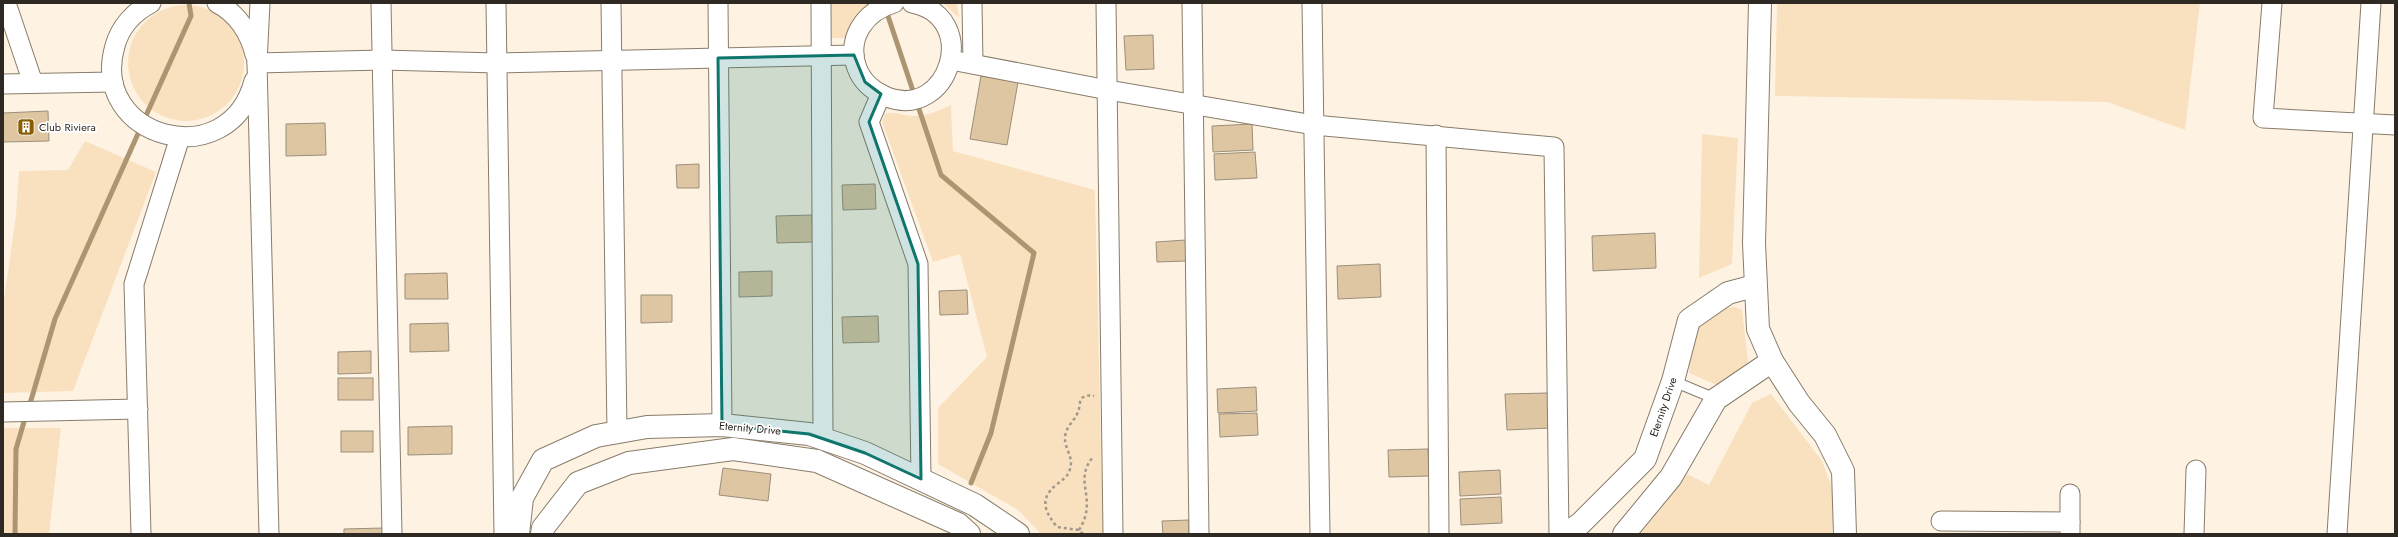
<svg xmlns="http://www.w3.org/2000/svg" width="2398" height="537" viewBox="0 0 2398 537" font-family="Jost,sans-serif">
  <rect width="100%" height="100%" fill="#fef3e3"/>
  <g fill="#f9e1c0">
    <path d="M830,3h41l-15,14 -9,21h-17z"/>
    <path d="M943,3h14l2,15z"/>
    <path d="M1777,3h423l-15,127 -78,-28 -332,-6z"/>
    <circle cx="186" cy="63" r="58"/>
    <path d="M951,105l2,46 142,39 8,344h-62l-23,-24 -80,-46v-56l49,-51 -27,-103 -27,8 -51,-140 3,-8c9,-4 19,2 29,2 13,0 25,-5 37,-11z"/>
    <path d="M1702,134l36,4 -6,126 -33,14z"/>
    <path d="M85,141l71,31 -83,219 -70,2v-86l13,-92 3,-44 49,-1z"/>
    <path d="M1734,307l8,2 7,61 -30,16 -30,-13 4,-44 30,-21z"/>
    <path d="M1771,394l51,67 13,34 -3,39h-199l54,-60 22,11 43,-82z"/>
    <path d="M3,428h58l-12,106h-46z"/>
  </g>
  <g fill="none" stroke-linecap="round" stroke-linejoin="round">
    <g stroke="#ad9572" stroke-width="5">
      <path d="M886,10l55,165 93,78 -43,180 -20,50"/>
      <path d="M144,120l47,-104 -2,-13"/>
      <path d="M29,407l26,-88 86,-192"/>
      <path d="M15,534l1,-85 10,-34"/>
    </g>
  </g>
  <g fill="#dfc6a2" stroke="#9a8e7c">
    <path d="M1153,35l1,34 -28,1 -2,-34z"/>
    <path d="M981,76l37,6 -11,63 -37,-6z"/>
    <path d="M48,111l1,30 -46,1v-29z"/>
    <path d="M325,123l1,32 -40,1v-32z"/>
    <path d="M1252,124l1,26 -40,2 -1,-26z"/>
    <path d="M1255,152l2,26 -42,2 -1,-26z"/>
    <path d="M699,164v24h-22l-1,-23z"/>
    <path d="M875,184l1,25 -33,1 -1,-25z"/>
    <path d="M812,215l1,27 -36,1 -1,-27z"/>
    <path d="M1655,233l1,35 -63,3 -1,-35z"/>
    <path d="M1186,240v21l-29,1 -1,-20z"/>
    <path d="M1380,264l1,33 -43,2 -1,-33z"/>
    <path d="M772,271v25l-33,1v-25z"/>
    <path d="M447,273l1,26h-43v-25z"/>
    <path d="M967,290l1,24 -28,1 -1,-24z"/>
    <path d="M641,295h31v27l-31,1z"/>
    <path d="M878,316l1,26 -36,1 -1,-26z"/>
    <path d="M448,323l1,28 -39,1v-28z"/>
    <path d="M371,351v22l-33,1v-22z"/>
    <rect x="338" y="378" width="35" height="22"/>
    <path d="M1256,387l1,24 -39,2 -1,-24z"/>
    <path d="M1548,393l2,35 -43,2 -2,-36z"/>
    <path d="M1257,413l1,22 -38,2 -1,-23z"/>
    <path d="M452,426v28l-44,1v-28z"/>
    <rect x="341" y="431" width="32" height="21"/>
    <path d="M1428,449l1,27 -40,1 -1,-27z"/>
    <path d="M723,468l48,6 -3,27 -49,-6z"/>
    <path d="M1500,470l1,24 -41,2 -1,-24z"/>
    <path d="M1501,497l1,26 -41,2 -1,-26z"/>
    <path d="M1189,520v14h-26l-1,-13z"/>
    <path d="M384,528v6h-40v-5z"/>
  </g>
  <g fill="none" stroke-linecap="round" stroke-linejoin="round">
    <defs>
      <path id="lane" d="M1673,381l43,18"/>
      <g id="street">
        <path d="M6,3l27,80"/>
        <path d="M151,3c-17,9 -31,24 -36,43 -27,92 114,131 139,35"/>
        <path d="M217,3c20,10 33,30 38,52"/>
        <path d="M260,3l-3,60 12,471"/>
        <path d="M381,3l11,531"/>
        <path d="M496,3l8,531"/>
        <path d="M611,3l6,429"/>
        <path d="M718,3l4,422"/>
        <path d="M821,3l2,435"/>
        <path d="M894,3c-29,8 -48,35 -37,65 5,14 16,23 30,29 62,24 95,-80 25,-94"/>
        <path d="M972,3l1,60"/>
        <path d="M1106,3l7,531"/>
        <path d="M1192,3l7,531"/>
        <path d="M1312,3l8,531"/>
        <path d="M2272,3l-9,115 132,7"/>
        <path d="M951,60l157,30 206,35 240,22 5,387"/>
        <path d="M257,63l125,-3 115,3 357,-8"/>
        <path d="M3,84l110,-2"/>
        <path d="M881,94l-12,28 49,142 3,215"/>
        <path d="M1436,135l3,399"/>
        <path d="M3,412l135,-3"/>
        <path d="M2070,494v28"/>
        <path d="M1941,521l129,1v12"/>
        <path d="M141,534l-7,-250 46,-147"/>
        <path d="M2194,534l2,-64"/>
        <path d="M2337,534l34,-531"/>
      </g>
      <g id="secondary">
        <path d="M1760,3l-6,240 4,86 14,32 27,42 26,32 18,36 2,63"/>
        <path d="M518,534l4,-36 21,-38 53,-24 51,-9 75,-2 87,9 56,19 110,52 43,29"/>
        <path d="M542,534l1,-6 35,-45 51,-20 104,-14 84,12 141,63 11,10"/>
        <path d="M1565,534l15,-10 65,-65 28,-78 16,-61 39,-27 26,-7"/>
        <path d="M1624,534l47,-57 45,-78 56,-38"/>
      </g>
    </defs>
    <use href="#lane" stroke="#887c6a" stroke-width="12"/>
    <use href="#street" stroke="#887c6a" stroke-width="21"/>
    <use href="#secondary" stroke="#887c6a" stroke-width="24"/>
    <g stroke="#a0988c" stroke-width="2.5" stroke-dasharray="3 3" stroke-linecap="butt">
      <path d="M1079,530c20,-32 -7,-48 14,-73"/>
      <path d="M1083,534l-4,-4 -22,-3c-11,-14 -19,-27 -1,-42 6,-5 12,-8 14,-16 4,-12 -6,-21 -5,-32 1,-11 9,-15 13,-25 2,-4 1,-11 4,-14 4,-3 8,-3 12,-2"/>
    </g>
    <use href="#lane" stroke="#fff" stroke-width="10"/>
    <use href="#street" stroke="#fff" stroke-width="19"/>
    <use href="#secondary" stroke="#fff" stroke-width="22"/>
  </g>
  <path fill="#0f766e" fill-opacity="0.2" stroke="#0f766e" stroke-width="3" stroke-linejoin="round" d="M854,55l11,27 16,12 -12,28 49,142 3,215 -56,-26 -56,-19 -87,-9 -4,-367z"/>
  <defs>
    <symbol id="building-square" viewBox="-11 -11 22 22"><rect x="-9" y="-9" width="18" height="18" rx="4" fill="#895d00" stroke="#fff"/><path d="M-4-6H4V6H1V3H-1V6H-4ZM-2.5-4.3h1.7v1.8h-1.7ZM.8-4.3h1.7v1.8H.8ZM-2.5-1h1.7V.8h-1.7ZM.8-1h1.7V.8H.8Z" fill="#fff"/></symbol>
  </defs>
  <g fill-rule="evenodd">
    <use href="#building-square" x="16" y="117" width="20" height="20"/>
  </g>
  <g text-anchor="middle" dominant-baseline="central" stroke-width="3.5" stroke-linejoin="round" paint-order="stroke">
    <g font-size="11" fill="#2e2922" stroke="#fff" text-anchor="start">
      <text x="39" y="127">Club Riviera</text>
    </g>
    <g font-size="11" fill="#2e2922" stroke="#fff">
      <text transform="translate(1663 407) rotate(-71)">Eternity Drive</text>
      <text transform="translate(750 428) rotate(5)">Eternity Drive</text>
    </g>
  </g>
  <rect width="2398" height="537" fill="none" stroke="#2e2922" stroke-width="8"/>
</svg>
